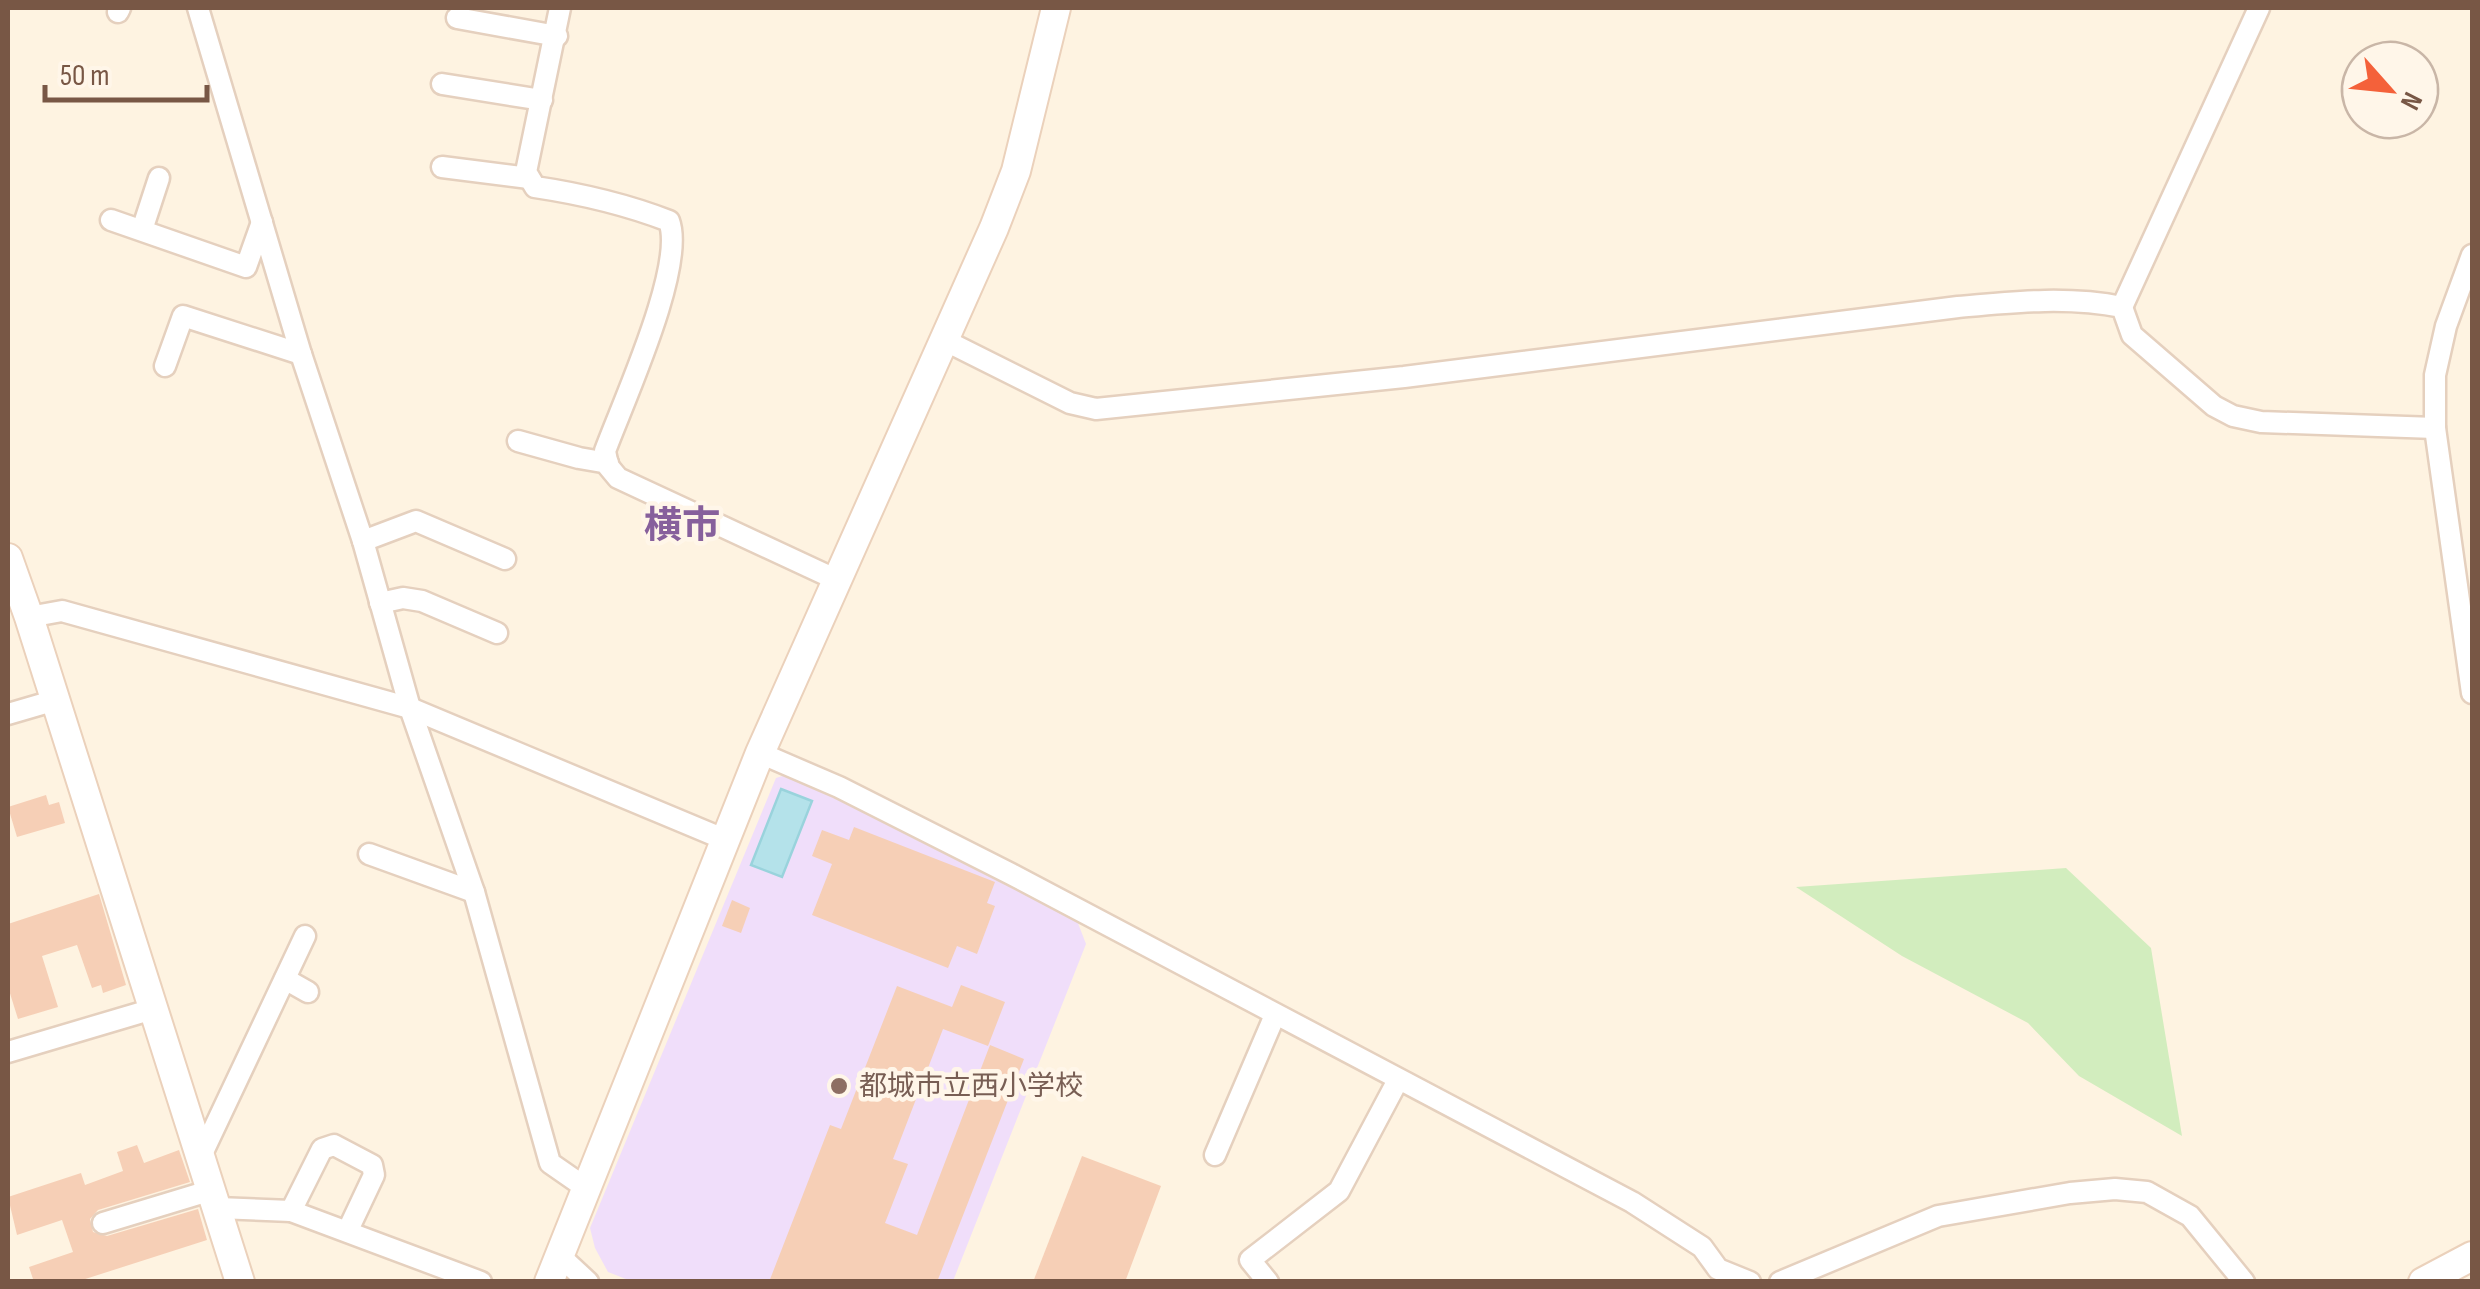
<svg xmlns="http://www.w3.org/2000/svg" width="2480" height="1289" viewBox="0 0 2480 1289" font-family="'Sofia Sans Condensed','Noto Sans JP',sans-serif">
  <rect width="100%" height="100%" fill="#fef3e1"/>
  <path fill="#f0defa" d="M789,774l287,144 10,26 -133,337h-322l-23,-9 -13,-24 -5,-20 186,-450z"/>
  <path fill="#d2edbe" d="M2066,868l85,80 31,188 -103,-60 -51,-53 -126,-67 -106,-69z"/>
  <path fill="#b4e2ea" stroke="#99d3dc" stroke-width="2.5" d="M781,789l31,12 -30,76 -31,-12z"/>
  <g fill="#f6cfb6">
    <path d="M46,795l3,10 10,-3 6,21 -48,14 -9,-30z"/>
    <path d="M854,827l141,55 -8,21 8,3 -18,48 -20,-8 -9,22 -136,-53 20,-51 -20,-8 10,-26 27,10z"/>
    <path d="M99,894l27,91 -23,8 -2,-8 -9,3 -15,-43 -35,11 16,51 -40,12 -10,-32v-63z"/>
    <path d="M732,900l18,8 -9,25 -19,-7z"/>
    <path d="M961,985l44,17 -17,44 -45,-17 -50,130 15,5 -23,59 32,12 73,-190 34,14 -87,223h-168l61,-157 11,4 56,-143 55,21z"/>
    <path d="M137,1145l7,18 35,-13 11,32 -92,28 -8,9 3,13 14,4 91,-27 9,31 -131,42h-42l-5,-15 44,-15 -11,-32 -45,15 -9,-38 73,-24 4,12 38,-14 -6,-19z"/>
    <path d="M1082,1156l79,30 -36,96h-92z"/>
  </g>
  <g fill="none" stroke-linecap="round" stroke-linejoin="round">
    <defs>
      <g id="street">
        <path d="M198,8l103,346 62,187 47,167 64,184 76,271 36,25"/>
        <path d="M560,8l-34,164 9,15c47,7 90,17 134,34 17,45 -46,181 -64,230l3,15 10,12 217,101"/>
        <path d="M118,12l2,-4"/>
        <path d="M457,18l100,18"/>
        <path d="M442,84l100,16"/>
        <path d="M442,167l87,11"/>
        <path d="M111,220l135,47 16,-45"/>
        <path d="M142,230l17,-52"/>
        <path d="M2472,255l-26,71 -11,49v53l37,265"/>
        <path d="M2122,307l137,-299"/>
        <path d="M944,340l126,63 26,6 308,-32 554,-70c55,-5 109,-11 164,0l10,28 82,71 19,10 28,6 174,6"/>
        <path d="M165,366l18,-50 118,38"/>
        <path d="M518,441l61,17 29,5"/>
        <path d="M363,541l53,-20 89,38"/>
        <path d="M380,603l23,-5 19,3 75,32"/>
        <path d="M29,617l33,-6 348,97 316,132"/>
        <path d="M8,714l48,-14"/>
        <path d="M760,753l79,34 172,87 621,328 70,45 16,22 32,13"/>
        <path d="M369,854l105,38"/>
        <path d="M285,979l23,13"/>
        <path d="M8,1052l145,-43"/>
        <path d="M1215,1155l60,-140"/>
        <path d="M201,1156l104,-220"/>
        <path d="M218,1208l73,3 190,71"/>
        <path d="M291,1211l31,-62 12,-4 38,20 2,10 -26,55"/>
        <path d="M103,1223l109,-33"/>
        <path d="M560,1256l28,26"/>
        <path d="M1268,1282l-18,-22 89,-69 59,-111"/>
        <path d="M1780,1282l158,-66 132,-23 45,-4 32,3 43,24 54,66"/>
      </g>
      <g id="secondary">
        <path d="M8,558l21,59 211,665"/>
        <path d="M549,1282l211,-529 234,-525 22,-57 40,-163"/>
        <path d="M2423,1282l49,-26"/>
      </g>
    </defs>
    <use href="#street" stroke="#e5d0be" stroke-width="25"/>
    <use href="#secondary" stroke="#ebd1bb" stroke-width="32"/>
    <use href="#street" stroke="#fff" stroke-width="20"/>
    <use href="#secondary" stroke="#fff" stroke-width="28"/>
  </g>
  <circle fill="#8d6e63" stroke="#fff6e9" stroke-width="4" cx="839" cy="1086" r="10"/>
  <g text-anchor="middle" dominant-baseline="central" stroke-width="9" stroke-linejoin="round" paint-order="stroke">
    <g font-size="28" fill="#785e54" stroke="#fff6e9" text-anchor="start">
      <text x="859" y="1086">都城市立西小学校</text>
    </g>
    <g font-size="38" font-weight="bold" fill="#87609c" stroke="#fff6e9">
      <text x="682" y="526">横市</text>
    </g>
  </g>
  <rect width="2480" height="1289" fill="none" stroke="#785745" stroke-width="20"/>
  <g transform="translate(2390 90) rotate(117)"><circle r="48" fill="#fff6e9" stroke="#c9b6a7" stroke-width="2.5"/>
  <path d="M0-8L18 38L0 25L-18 38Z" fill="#f4613a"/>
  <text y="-15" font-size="28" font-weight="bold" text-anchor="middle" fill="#785745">N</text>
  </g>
  <path d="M45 85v15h162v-15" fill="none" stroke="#785745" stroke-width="5"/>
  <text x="60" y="85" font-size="30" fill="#785745" stroke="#fff6e9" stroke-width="8" paint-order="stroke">50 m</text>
</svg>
